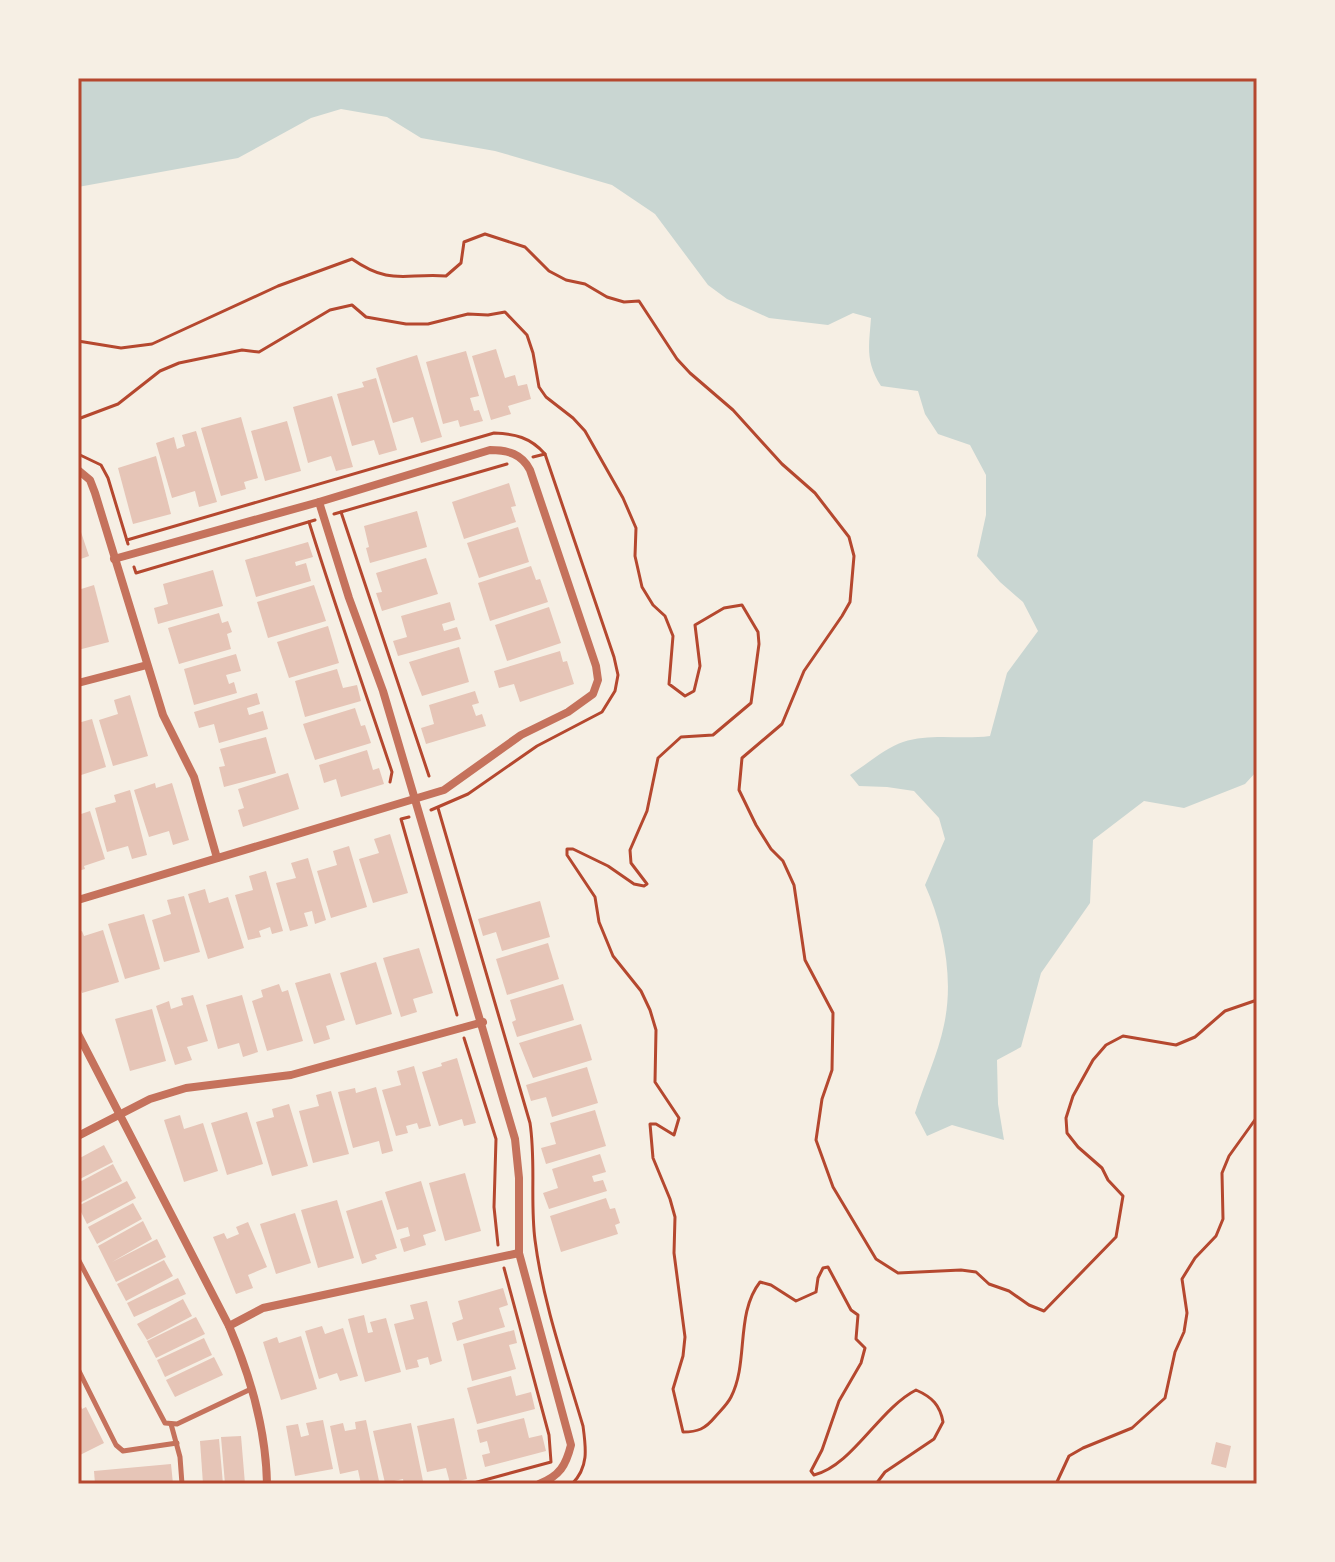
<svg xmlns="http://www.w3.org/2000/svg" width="1335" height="1562" viewBox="0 0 1335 1562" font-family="Figtree,sans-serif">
  <rect width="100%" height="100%" fill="#f6efe4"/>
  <path fill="#c9d6d2" d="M78,78h1179v693l-12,13 -61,24 -40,-7 -51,39 -3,63 -49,70 -20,74 -24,13 1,44 6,36 -52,-15 -25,11 -12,-23c9,-29 23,-59 29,-88 10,-46 0,-98 -19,-140l20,-46 -6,-21 -25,-27 -27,-4 -28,-1 -9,-11c16,-10 35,-27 53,-33 28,-9 58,-2 87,-6l17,-63 31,-42 -15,-29 -23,-20 -23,-26 9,-41v-40l-16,-30 -32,-11 -13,-20 -7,-23 -37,-5c-16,-25 -12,-40 -10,-68l-18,-5 -25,12 -59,-7 -42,-19 -19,-14 -53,-71 -43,-29 -117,-34 -74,-13 -34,-21 -46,-8 -30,9 -73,40 -160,29z"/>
  <g fill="#e6c5b7">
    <path d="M496,349l9,29 10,-3 3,11 9,-2 4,15 -23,7 3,8 -20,6 -19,-64z"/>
    <path d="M466,351l13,45 -9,2 4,13 5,-1 4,11 -23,6 -2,-7 -15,4 -17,-62z"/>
    <path d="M417,355l25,82 -21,6 -8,-26 -20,6 -17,-55z"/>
    <path d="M376,378l21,72 -18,5 -5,-15 -22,6 -15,-52 27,-7 -2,-5z"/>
    <path d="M332,396l21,71 -17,4 -5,-15 -23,7 -15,-56z"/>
    <path d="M241,417l17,61 -14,4 2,7 -25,7 -20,-68z"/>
    <path d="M287,421l14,50 -36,10 -14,-50z"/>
    <path d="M196,431l21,71 -18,5 -4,-16 -23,7 -16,-55 18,-6 3,12 8,-3 -3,-11z"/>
    <path d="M156,456l15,58 -38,10 -15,-56z"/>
    <path d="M509,483l7,23 -5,1 5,15 -52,17 -12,-37z"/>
    <path d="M417,511l10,36 -57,16 -4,-15 3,-1 -5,-21z"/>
    <path d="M78,523l11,33 -11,4z"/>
    <path d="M518,527l11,35 -50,16 -12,-35z"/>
    <path d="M308,542l5,15 -18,5 1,4 10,-3 5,18 -55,16 -11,-37z"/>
    <path d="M426,558l12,36 -56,17 -6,-18 6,-1 -6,-19z"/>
    <path d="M531,566l5,14 4,-1 8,23 -58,19 -12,-38z"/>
    <path d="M213,570l10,36 -65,18 -4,-16 14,-4 -5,-20z"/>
    <path d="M94,585l15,57 -31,8v-60z"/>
    <path d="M314,585l12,36 -58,17 -11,-36z"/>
    <path d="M450,602l5,18 -13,4 2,7 13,-4 4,12 -63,17 -5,-15 14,-4 -6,-21z"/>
    <path d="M549,607l12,36 -54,18 -12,-36z"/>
    <path d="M219,613l3,10 6,-2 4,11 -5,2 4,15 -52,15 -11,-36z"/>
    <path d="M328,626l11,37 -50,15 -12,-36z"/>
    <path d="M459,647l10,35 -47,14 -13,-34z"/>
    <path d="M560,651l3,11 4,-1 7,23 -54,18 -6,-18 -15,4 -5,-17z"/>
    <path d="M236,654l5,17 -15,4 3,9 5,-2 3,11 -43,12 -10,-36z"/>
    <path d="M337,669l6,19 14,-3 4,16 -56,16 -10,-36z"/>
    <path d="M475,691l4,12 -7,2 4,11 6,-2 4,12 -60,18 -5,-16 13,-4 -5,-19z"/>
    <path d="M257,693l3,11 -13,4 2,7 14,-4 5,18 -49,14 -5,-19 -15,4 -5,-16z"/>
    <path d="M130,695l18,61 -35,10 -14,-46 19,-6 -4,-14z"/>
    <path d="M355,708l6,18 4,-1 6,18 -56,17 -12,-36z"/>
    <path d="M92,719l14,48 -28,9v-53z"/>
    <path d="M266,737l10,36 -52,14 -5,-20 6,-1 -5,-17z"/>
    <path d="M367,750l6,20 6,-2 5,16 -43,13 -5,-18 -12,4 -5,-18z"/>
    <path d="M288,773l11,36 -56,18 -5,-17 6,-2 -6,-19z"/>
    <path d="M155,783l1,5 16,-5 17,57 -16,5 -4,-14 -20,6 -15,-47z"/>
    <path d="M130,790l17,65 -15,4 -4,-13 -21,6 -12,-44 21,-6 -2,-7z"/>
    <path d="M90,811l15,48 -21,7 1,3 -7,2v-56z"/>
    <path d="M390,834l18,59 -35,10 -14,-44 20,-6 -5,-14z"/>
    <path d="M349,846l18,61 -36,11 -14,-47 20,-6 -4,-14z"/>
    <path d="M308,858l18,62 -11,4 -3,-13 -8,2 4,13 -18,5 -14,-48 20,-5 -5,-15z"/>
    <path d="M266,871l17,60 -11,3 -2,-7 -11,4 2,6 -13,3 -13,-45 18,-5 -4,-14z"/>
    <path d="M205,889l4,14 19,-6 16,51 -36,11 -20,-65z"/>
    <path d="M184,896l16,56 -36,10 -12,-42 19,-6 -4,-14z"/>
    <path d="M540,901l10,36 -48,14 -6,-19 -13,4 -5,-17z"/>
    <path d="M144,914l16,55 -35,10 -17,-55z"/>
    <path d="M103,930l16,52 -37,11 -4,-15v-46l4,-1 2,5z"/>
    <path d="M548,943l11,36 -52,16 -11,-36z"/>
    <path d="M419,948l14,45 -20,6 4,13 -16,5 -18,-59z"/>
    <path d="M376,962l16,52 -36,11 -16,-52z"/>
    <path d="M330,973l15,47 -19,6 4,13 -16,5 -19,-61z"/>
    <path d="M279,984l3,8 6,-2 15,51 -36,10 -15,-50 11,-4 -2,-7z"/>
    <path d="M563,984l11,36 -57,17 -5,-15 4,-2 -6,-20z"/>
    <path d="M193,995l15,46 -21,6 5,13 -17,5 -19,-59 13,-5 2,8 12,-4 -2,-7z"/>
    <path d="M242,995l16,57 -15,5 -4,-14 -21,6 -12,-44z"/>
    <path d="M152,1009l14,52 -36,10 -15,-52z"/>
    <path d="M581,1024l11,36 -59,18 -14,-35z"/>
    <path d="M457,1058l19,65 -12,3 -2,-7 -23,7 -17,-54 20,-6 -1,-3z"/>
    <path d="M414,1066l17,60 -12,3 -2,-6 -11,3 2,7 -12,3 -14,-46 19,-5 -4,-14z"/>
    <path d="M587,1067l11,36 -46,14 -6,-20 -15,4 -5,-16z"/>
    <path d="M376,1087l17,64 -11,3 -3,-13 -26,7 -15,-56 17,-4 1,5z"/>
    <path d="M331,1091l18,63 -36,9 -14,-52 20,-5 -3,-11z"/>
    <path d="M289,1104l19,62 -36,10 -16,-54 18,-5 -2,-8z"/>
    <path d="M595,1110l11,36 -60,18 -5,-16 15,-4 -6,-21z"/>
    <path d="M247,1112l16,52 -36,11 -16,-52z"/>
    <path d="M180,1115l4,14 19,-6 15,48 -34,11 -20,-62z"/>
    <path d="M104,1145l9,17 -35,18v-21z"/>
    <path d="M600,1154l6,18 -14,4 2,6 9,-2 4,11 -58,18 -6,-16 15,-5 -6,-19z"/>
    <path d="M113,1164l9,17 -44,23v-21z"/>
    <path d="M465,1173l16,58 -36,10 -16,-58z"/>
    <path d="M127,1181l9,17 -49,26 -9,-18z"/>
    <path d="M421,1181l15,50 -13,4 3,10 -22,7 -4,-13 10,-3 -2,-9 -11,3 -12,-38z"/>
    <path d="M606,1198l4,11 5,-1 5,15 -5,2 3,9 -57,18 -11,-36z"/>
    <path d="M337,1200l17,58 -36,10 -17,-58z"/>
    <path d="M382,1200l15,48 -22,7 2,4 -15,5 -16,-53z"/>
    <path d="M133,1203l9,16 -45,25 -9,-17z"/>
    <path d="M295,1213l16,50 -35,11 -16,-50z"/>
    <path d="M143,1221l9,18 -40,23 45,-23 9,18 -50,25 -18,-36z"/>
    <path d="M248,1222l19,45 -19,8 5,13 -17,6 -23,-57 11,-4 3,6 12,-5 -3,-7z"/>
    <path d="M164,1260l9,16 -47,25 -9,-17z"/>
    <path d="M178,1278l8,16 -52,23 -7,-14z"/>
    <path d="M503,1288l5,17 -9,3 6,19 -48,14 -5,-18 11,-4 -5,-18z"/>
    <path d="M183,1299l9,17 -45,24 -10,-16z"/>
    <path d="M427,1301l15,60 -12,4 -2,-8 -11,3 2,7 -13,3 -12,-46 20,-5 -4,-14z"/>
    <path d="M364,1315l4,18 5,-1 -3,-10 16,-4 15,54 -36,10 -17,-63z"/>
    <path d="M196,1317l9,17 -49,24 -9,-17z"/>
    <path d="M322,1326l3,8 18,-6 15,48 -18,5 -3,-8 -18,6 -14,-48z"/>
    <path d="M514,1330l3,13 -8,2 7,24 -44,12 -9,-37z"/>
    <path d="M301,1336l16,53 -36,11 -18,-58 14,-5 2,6z"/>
    <path d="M204,1338l8,17 -47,22 -8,-17z"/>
    <path d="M214,1357l9,18 -48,22 -9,-17z"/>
    <path d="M511,1376l5,20 15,-4 4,17 -58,15 -10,-36z"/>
    <path d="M78,1400l4,9 4,-2 18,36 -26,13z"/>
    <path d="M454,1418l13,61 -17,4 -4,-15 -19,4 -10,-46z"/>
    <path d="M524,1418l5,20 13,-3 4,16 -61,16 -3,-12 8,-2 -3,-12 -7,2 -3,-13z"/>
    <path d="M323,1420l10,49 -38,7 -9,-50 12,-2 3,13 8,-2 -3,-12z"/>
    <path d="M366,1420l13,61 -18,3 -3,-14 -18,4 -10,-48 13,-3 2,8 11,-2 -1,-7z"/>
    <path d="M411,1423l12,58 -19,3 -1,-5 -18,4 -12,-52z"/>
    <path d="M241,1436l4,48h-20l-4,-47z"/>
    <path d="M219,1439l4,45h-20l-3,-43z"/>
    <path d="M1216,1442l15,4 -5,22 -15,-4z"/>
    <path d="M171,1464l2,20h-78l-1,-13z"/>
  </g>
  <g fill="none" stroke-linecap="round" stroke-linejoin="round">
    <g stroke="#b5482f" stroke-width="3">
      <path d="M78,341l43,7 31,-4 126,-58 74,-27c39,27 52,14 94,17l15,-13 3,-21 21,-8 40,13 24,24 17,9 19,4 22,13 17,5 15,-1 38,58 13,14 43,37 49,54 33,29 34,44 5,19 -4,46 -8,14 -38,55 -22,53 -40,34 -3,32 17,35 15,24 12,12 11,24 11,75 28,53 -1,57 -10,29 -6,41 17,47 43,72 22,14 63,-3 15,2 13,12 20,7 20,14 15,6 72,-74 7,-41 -15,-16 -6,-12 -24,-21 -11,-14 -1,-15 7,-22 20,-36 13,-15 17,-9 53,9 19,-8 30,-26 32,-11"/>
      <path d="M78,419l40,-15 42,-33 19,-8 63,-13 17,2 71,-42 22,-5 14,12 40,7h22l40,-10 20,1 17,-3 22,23 6,18 6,34 7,10 27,21 12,13 38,67 13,30 -1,28 7,31 11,18 12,11 8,20 -4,48 16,12 9,-5 6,-25 -5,-41 29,-17 18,-3 16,27 1,12 -8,59 -38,32 -32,2 -23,21 -11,53 -17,39 1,13 16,21 -3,2 -10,-2 -26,-18 -35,-17h-6v6l28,42 4,25 14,34 28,35 9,19 6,20 -1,52 24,36 -5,17 -18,-11h-6l3,34 17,41 5,18 -1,36 11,84 -2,19 -10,33 10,43c15,0 22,-3 32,-15 5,-6 12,-12 16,-20 18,-35 4,-83 29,-115l11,3 25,16 20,-9 2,-14 5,-10 5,-1 23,43 7,5 -2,24 9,9 -4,15 -22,38 -17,49 -11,21 3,4c38,-9 65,-66 102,-85 16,7 24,15 27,32l-9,17 -49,33 -9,12"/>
      <path d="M78,454l23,11 7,13 20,66"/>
      <path d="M341,512l88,264"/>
      <path d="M334,514l173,-50"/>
      <path d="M309,522c26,84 55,166 83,250l-2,10"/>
      <path d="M127,540l367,-107c21,1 36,4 51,21"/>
      <path d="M134,567l2,6 179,-53"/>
      <path d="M438,808l92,315c6,39 0,78 5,117 8,63 30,125 48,186 3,22 6,41 -11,58"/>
      <path d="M431,810l37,-16 69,-48 65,-34 13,-21 3,-16 -4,-18 -69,-203 -12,3"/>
      <path d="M409,817l-8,2 56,196"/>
      <path d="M464,1038l32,101 -2,68 4,38"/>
      <path d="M470,1484l81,-22 -2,-27 -45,-167"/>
      <path d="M1056,1484l13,-28 14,-8 49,-20 33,-30 10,-46 9,-20 3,-19 -5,-34 13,-21 21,-22 7,-17 -1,-46 7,-17 28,-39"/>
    </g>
    <g stroke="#c5725c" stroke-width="5">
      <path d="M78,1259l87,164 12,1 74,-35"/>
      <path d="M78,1369l38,76 7,6 54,-8"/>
      <path d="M171,1424l9,33 2,27"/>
    </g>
    <g stroke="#c5725c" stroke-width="8">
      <path d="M78,470l12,10 5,13 68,222 31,62 23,81"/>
      <path d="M319,502l30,96 34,93 132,448 4,39v75l52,192c-5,20 -11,31 -32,39"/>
      <path d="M78,683l69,-18"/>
      <path d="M78,900l366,-110 77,-55 47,-23 25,-18 5,-14 -2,-14 -66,-196c-8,-16 -22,-20 -40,-20l-171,52 -205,57"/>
      <path d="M78,1034l151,292c21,49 37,104 38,158"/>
      <path d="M78,1136l72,-37 36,-11 105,-13 192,-53"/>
      <path d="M229,1326l34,-18 256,-55"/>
    </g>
  </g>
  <rect width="1335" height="1562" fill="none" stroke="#f6efe4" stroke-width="160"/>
  <rect x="80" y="80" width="1175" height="1402" fill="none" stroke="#b5482f" stroke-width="3"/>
</svg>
